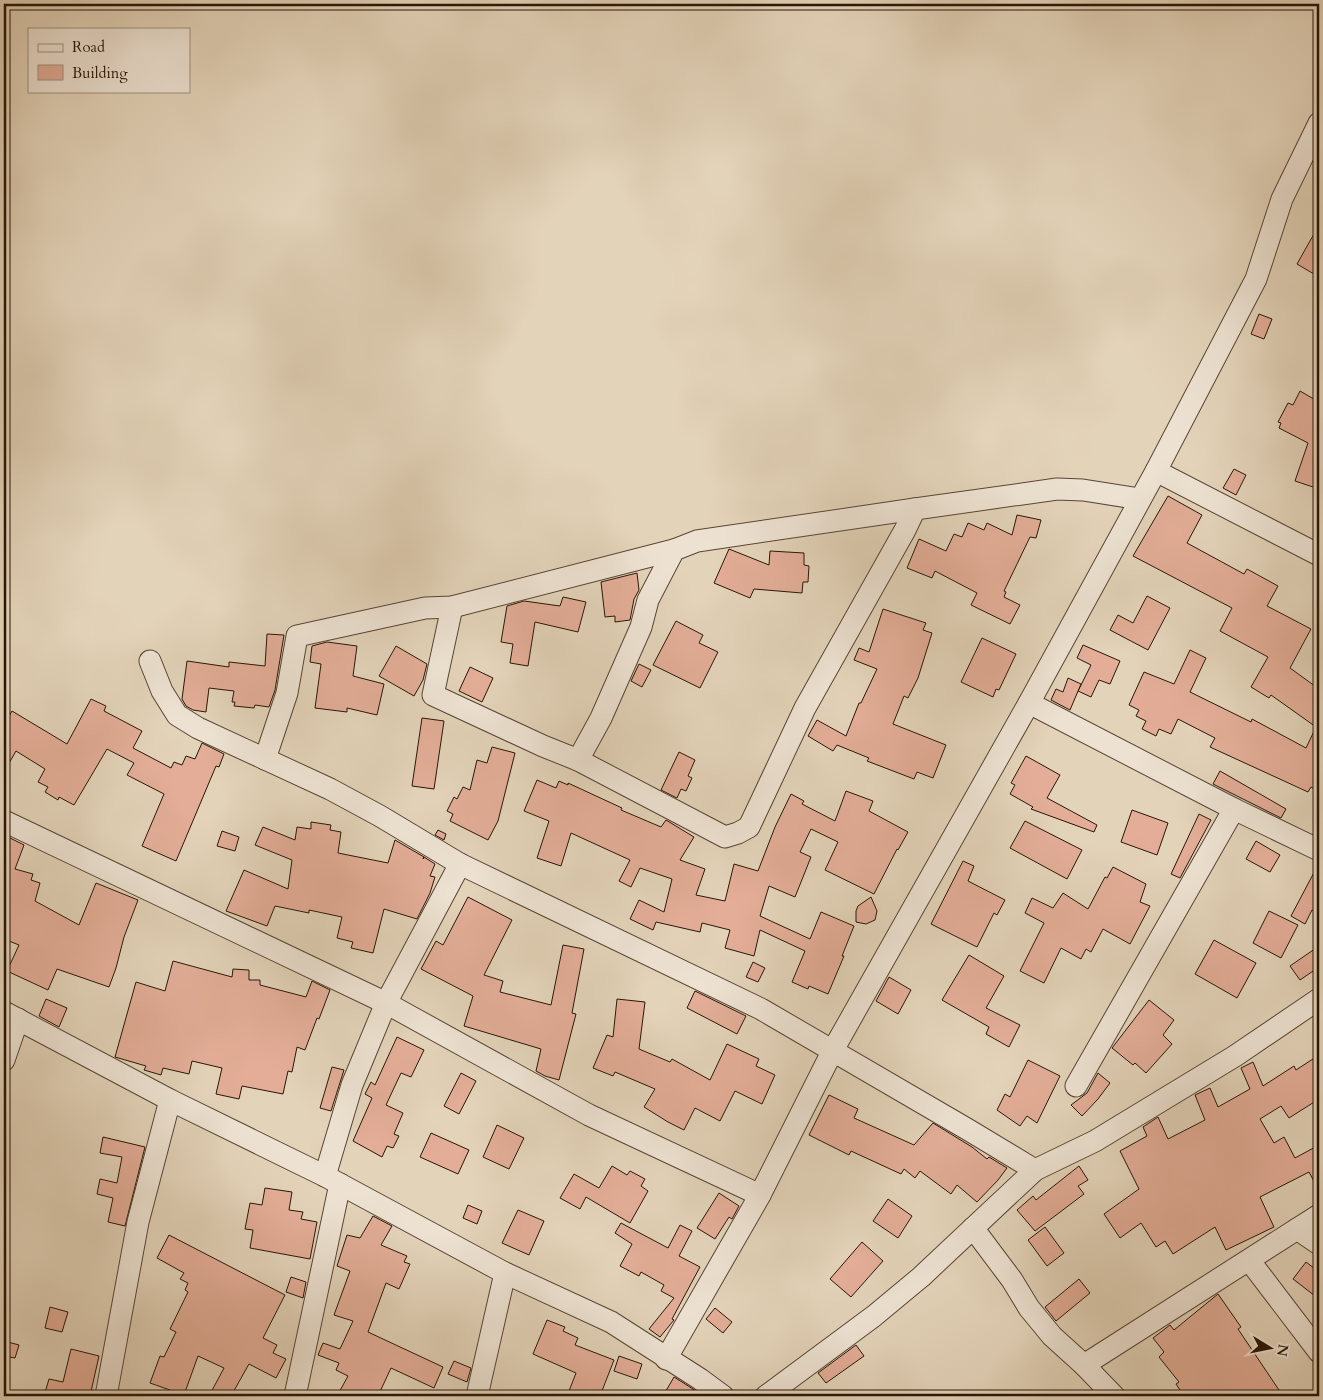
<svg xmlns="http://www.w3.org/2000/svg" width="1323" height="1400" viewBox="0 0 1323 1400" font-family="Cardo,serif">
  <rect width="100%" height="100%" fill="#e3d3b9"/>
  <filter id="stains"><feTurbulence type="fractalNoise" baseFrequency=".004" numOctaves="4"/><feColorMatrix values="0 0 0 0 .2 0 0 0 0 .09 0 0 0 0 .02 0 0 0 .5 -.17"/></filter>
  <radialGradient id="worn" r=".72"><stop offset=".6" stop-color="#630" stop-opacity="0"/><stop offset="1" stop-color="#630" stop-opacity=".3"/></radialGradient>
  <g fill="#e3ad97" stroke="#291607">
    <path d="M1319,225v52l-22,-13z"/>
    <path d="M1259,314l13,5 -8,20 -13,-5z"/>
    <path d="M1300,391l19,11 -1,14h1v73l-24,-8 13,-38 -29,-15 2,-5 -3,-1 10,-19 5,2z"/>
    <path d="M1234,469l12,6 -10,20 -13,-7z"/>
    <path d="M1168,496l34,19 -15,28 57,31 3,-5 31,17 -11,20 44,23 -21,39 29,21v103l-8,-5 -3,5 -98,-45 5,-9 -37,-19 -7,15 -12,-5 -3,7 -14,-7 4,-8 -10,-5 3,-6 -10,-5 15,-33 30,12 16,-34 16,8 -16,34 61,30 1,-3 54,29 10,-21 -45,-32 -2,3 -18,-11 17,-30 -48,-26 12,-23 -99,-52z"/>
    <path d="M1017,515l24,5 -5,18 -6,-1 -26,54 2,1 -2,5 16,8 -10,19 -39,-19 6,-12 -42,-22 -3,7 -25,-10 12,-29 27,12 8,-17 8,3 6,-14 16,7 3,-7 25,12z"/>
    <path d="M729,549l40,16 1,-14 34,2v12l5,1 -1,16h-5l-1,11 -48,-4 -4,9 -36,-15z"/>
    <path d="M637,573l2,17 -5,9 -4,21 -15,2v-6l-10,1 -4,-35z"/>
    <path d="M1147,596l23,12 -22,42 -38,-20 8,-15 15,8z"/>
    <path d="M563,597l23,5 -8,30 -43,-10 -7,44 -18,-3 3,-19 -12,-2 6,-36 17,-5 36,5z"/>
    <path d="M883,609l43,14 -3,7 9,3 -14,45 -10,20 -4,-2 -11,28 53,21 -13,33 -16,-6 -3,7 -47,-18 2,-3 -32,-13 -4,6 -25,-15 9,-16 29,16 13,-33h2l16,-34 -23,-9 5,-12 10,4z"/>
    <path d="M676,621l27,14 -4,8 19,9 -18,36 -47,-23z"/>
    <path d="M267,634l17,1 -9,55 -6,17 -14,-2 -1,3 -20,-2 1,-4h-3l2,-11 -25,-3 -3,24 -13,-2 -7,-4 -4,-7 5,-38 42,6v-5l36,4z"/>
    <path d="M982,638l34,16 -17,36 -3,-1 -3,8 -32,-15z"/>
    <path d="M327,642l30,4 -4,30 31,8 -7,31 -30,-7v4l-32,-4 6,-44 -11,-2 2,-16z"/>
    <path d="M1083,645l37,16 -10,23 -11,-4 -8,17 -13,-6 13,-26 -14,-7z"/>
    <path d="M396,646l31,18 -4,16 -9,16 -35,-20z"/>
    <path d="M639,664l12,6 -9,17 -11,-6z"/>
    <path d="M470,667l23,11 -11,24 -23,-11z"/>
    <path d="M1068,678l13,6 -11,26 -19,-10 5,-11 7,3z"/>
    <path d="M91,699l15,7 -2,5 38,20 -9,17 38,20 3,-6 8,3 4,-9 9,3 7,-16 22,11 -5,13 -3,-1 -40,95 -34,-15 22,-52 -37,-19 7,-12 -27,-14 -33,56 -15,-8 -1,3 -13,-8 3,-5 -10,-5 7,-13 -29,-18 -12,21v-47l8,-14 55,33z"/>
    <path d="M422,718l22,3 -10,68 -22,-3z"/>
    <path d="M492,747l23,6 -17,68 -10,19 -38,-19 3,-7 -6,-3 7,-14 3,2 6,-12 7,3 7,-30 10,3z"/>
    <path d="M679,752l16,8 -7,16 4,2 -6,13 -5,-2 -4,9 -16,-8z"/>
    <path d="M1026,756l34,19 -13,23 50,27 -3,7 -63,-23 2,-2 -23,-13 5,-9 -4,-2z"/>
    <path d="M1220,771l66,38 -5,9 -68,-34z"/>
    <path d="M537,780l19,8 3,-7 9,4v-2l54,25 -1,2 40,17 5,-7 28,17 -14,23 25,9 -9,26 29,6 9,-37 24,7 17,-44 16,-33 13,7 -2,3 33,17 11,-30 27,10 -4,10 39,21 -10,18 -1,-1 -23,45 -49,-24 13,-28 -27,-13 -11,23 11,5 -16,40 -26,-11 -9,30 50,23 11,-27 33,14 -12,30h2l-16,38 -19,-8 -1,3 -16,-7 13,-31 -45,-21 -6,26 -29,-8 5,-18 -28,-7 -2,9 -44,-10 -3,8 -23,-11 9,-19 25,12 8,-33 -32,-11 -9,19 -12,-6 11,-21 -59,-27 -10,33 -24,-8 12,-37 -25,-10z"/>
    <path d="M1132,810l36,13 -11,32 -36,-13z"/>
    <path d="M1199,814l12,6 -31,58 -9,-4z"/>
    <path d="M1025,821l57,29 -15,29 -57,-31z"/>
    <path d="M311,822l20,3 -1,5 11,2 -3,21 50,10 7,-23 29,17 -1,2 1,-2 11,7 -5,12 5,1 -5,16 -13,26 -33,-10 -11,44 -22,-5 2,-6 -16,-4 5,-21 -33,-7v3l-34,-7 -8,20 -41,-15 18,-41 44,19 4,-29 -37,-15 8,-18 32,13 2,-13 14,2z"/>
    <path d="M438,830l8,4 -2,6 -9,-5z"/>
    <path d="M222,831l17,6 -4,14 -18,-5z"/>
    <path d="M4,835l20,10 -9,24 18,5 -2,6 9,3 -5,18 44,24 17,-42 42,17 -14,37 -8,31 -7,19 -52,-18 -9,21 -41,-19 12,-26 -15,-6z"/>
    <path d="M1256,841l24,14 -10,17 -24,-13z"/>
    <path d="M963,861l11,5 -6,15 37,19 -8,15 -3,-2 -17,34 -46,-23z"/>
    <path d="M1319,863v51l-7,-4 -7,14 -14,-8z"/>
    <path d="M1113,867l33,17 -6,18 10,4 -20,38 -27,-15 -12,23 -5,-3 -5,10 -20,-11 -17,35 -24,-12 24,-48 -19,-10 7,-15 21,10 10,-15 25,16 17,-32 2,1z"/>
    <path d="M468,897l44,23 -28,55 19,6 -3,11 51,13 12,-60 21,4 -12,64 4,1 -17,66 -14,-4 -9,-5 5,-22 -77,-23 9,-30 -52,-27 15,-28 7,4z"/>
    <path d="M871,897l6,14 -2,9 -9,4 -10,-2v-11l2,-5z"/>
    <path d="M1269,911l29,14 -17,33 -28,-15z"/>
    <path d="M1214,940l42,23 -19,35 -42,-24z"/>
    <path d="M1319,946v21l-19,13 -10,-14z"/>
    <path d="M969,955l35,21 -18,32 34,17 -11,22 -23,-13 3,-7 -47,-27z"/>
    <path d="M173,961l59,16 1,-8 16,1v10h11v5l46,12 6,-16 18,9 -11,29 -2,-1 -12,32 -8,-3 -5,25 -4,-1 -5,23 -41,-8 -3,13 -23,-5 6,-26 -30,-7 -3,13 -26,-6 -2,7 -17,-5 2,-4 -31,-9 21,-75 29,9z"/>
    <path d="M753,962l12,6 -7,14 -12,-5z"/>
    <path d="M889,977l22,13 -13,24 -22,-13z"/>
    <path d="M695,991l51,25 -9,18 -50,-26z"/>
    <path d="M46,999l21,9 -8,19 -20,-11z"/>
    <path d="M617,999l28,3 -6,47 31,13 2,-3 38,21 17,-36 32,15 -3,7 19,9 -13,29 -27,-13 -15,30 -25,-13 -11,22 -16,-8 -24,-15 11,-18 -40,-17 -2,4 -20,-8 14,-33 6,2z"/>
    <path d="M1149,1000l25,20 -11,15 9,9 -26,29 -11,-10 -2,2 -21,-17z"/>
    <path d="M397,1037l27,13 -13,27 -10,-4 -15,32 17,8 -9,21 5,2 -6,12 -6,-2 -5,11 -29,-16 19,-43 -7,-4 6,-12 4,3z"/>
    <path d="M1319,1055v44l-30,19 -8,-12 -21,13 14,24 10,-6 11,21 24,-13v46l-10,-19 -49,25 14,30 -48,23 -11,-23 -42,27 -8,-13 -9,6 -15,-24 -21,15 -16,-24 35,-25 -19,-38 27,-15 -4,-9 15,-10 10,22 37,-19 -10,-25 15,-7 8,19 32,-18 -9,-21 12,-6 10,24 31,-20 2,4z"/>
    <path d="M1028,1060l32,16 -23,47 -10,-7 -7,10 -23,-16 8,-16 5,3z"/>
    <path d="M332,1067l12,3 -13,41 -11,-3z"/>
    <path d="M461,1073l15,8 -17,33 -15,-8z"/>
    <path d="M1098,1073l12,10 -12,16 -16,17 -11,-11 16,-12z"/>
    <path d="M829,1095l29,14 -4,9 60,27 19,-22 39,24 15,12 2,-2 18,11 -9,12 -21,22 -20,-17 -6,9 -31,-23 -5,7 -11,-9 -3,5 -50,-23 -2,4 -40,-20z"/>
    <path d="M497,1125l27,13 -15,31 -26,-12z"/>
    <path d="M431,1133l38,17 -11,24 -38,-17z"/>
    <path d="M103,1137l42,10 -20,79 -17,-4 5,-24 -16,-4 3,-15 17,4 5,-26 -22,-4z"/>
    <path d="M612,1166l15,9 3,-4 15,8 -4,7 7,5 -18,32 -44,-26 -6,12 -20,-11 14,-24 25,14z"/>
    <path d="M1079,1166l9,14 -10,6 6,8 -49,37 -18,-21 16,-14 3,4z"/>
    <path d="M265,1188l27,4 -3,18 14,2 -2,7 16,3 -7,37 -60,-11 3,-18 -8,-1 5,-26 12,2z"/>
    <path d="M719,1193l20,13 -7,13 -3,-2 -14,22 -18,-11z"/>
    <path d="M888,1199l24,17 -14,22 -25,-17z"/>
    <path d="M468,1205l14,6 -5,13 -14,-6z"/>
    <path d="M518,1210l26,11 -15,34 -27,-12z"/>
    <path d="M373,1216l19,10 -11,19 26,11 -3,6 6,2 -11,25 -13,-6 -18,49 75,35 -9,21 -43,-20 -13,28h-41l11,-20 -12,-6 3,-7 -21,-8 5,-12 17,6 13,-28 -19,-6 16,-44 -13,-5 10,-31 13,3z"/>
    <path d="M621,1223l47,25 12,-23 12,6 -13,25 21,11 -28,52 2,1 -14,17 -11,-8 25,-31 -13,-7 3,-6 -23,-13 -2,4 -19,-10 12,-22 -17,-11z"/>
    <path d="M1045,1227l19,26 -17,13 -19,-26z"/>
    <path d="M169,1235l116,60 -22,43 14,7 -4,8 13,6 -10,19 -27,-14 -18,32h-22l15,-28 -26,-12 -14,39 -34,-12 10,-27 4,1 12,-25 -6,-3 18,-37 -3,-2 3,-7 -8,-4 4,-6 -27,-15z"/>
    <path d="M862,1242l21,19 -32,36 -21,-18z"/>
    <path d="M1306,1262l13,10v27l-26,-20z"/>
    <path d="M291,1277l15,5 -3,16 -17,-6z"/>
    <path d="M1079,1279l11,14 -34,28 -11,-14z"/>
    <path d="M1218,1294l23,33 -3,2 45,67h-99l-8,-12 3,-2 -20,-25 5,-5 -11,-14 17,-13 4,5z"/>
    <path d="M50,1307l18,5 -6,20 -17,-4z"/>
    <path d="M715,1308l17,14 -9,11 -17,-14z"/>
    <path d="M547,1320l18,7 -2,4 15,7 -3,7 39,15 -14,36h-33l9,-23 -43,-19z"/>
    <path d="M4,1341l15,4 -4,13 -11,-2z"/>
    <path d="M856,1345l8,11 -38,27 -8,-10z"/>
    <path d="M71,1349l28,7 -9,40h-46l5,-17 14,3z"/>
    <path d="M619,1356l23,8 -5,15 -23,-8z"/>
    <path d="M454,1361l17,7 -4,14 -19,-8z"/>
    <path d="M674,1377l19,12 9,7h-39z"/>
  </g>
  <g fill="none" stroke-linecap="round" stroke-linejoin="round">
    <defs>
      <g id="minor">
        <path d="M1156,471l163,84"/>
        <path d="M452,607l-19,88 110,51 35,14 147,77 13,-4 11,-6 56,-119 100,-178 10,-21 142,-20 26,1 57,9"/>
        <path d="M150,661l12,30 15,24 21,13 132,61 50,27 80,48 301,145 206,120 68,41"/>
        <path d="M1029,703l205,106 85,41"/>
        <path d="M265,759l22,-66 10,-57 128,-28 27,-1 222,-57"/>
        <path d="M578,760l23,-42 40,-91 7,-27 26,-50 23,-9 218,-32"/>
        <path d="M4,821l382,182 203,112 171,80"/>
        <path d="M4,1012l166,88 155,76 180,97 106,49 89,57 23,17"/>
        <path d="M4,1060l14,-41"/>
        <path d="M1076,1086l158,-277"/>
        <path d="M325,1176l27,-91 34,-82 74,-139"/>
        <path d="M973,1228l39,52 17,28 23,28 32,29 30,31"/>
        <path d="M1297,1229l22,15"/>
        <path d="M1249,1260l70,92"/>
        <path d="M666,1359l94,-164 73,-145 196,-347 127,-232 100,-192 26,-80 37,-76"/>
        <path d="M1084,1365l235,-150"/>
        <path d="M106,1396l32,-174 32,-122"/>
        <path d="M295,1396l45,-212"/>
        <path d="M477,1396l28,-123"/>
        <path d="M766,1396l108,-80 47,-39 114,-107 60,-29 140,-85 84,-57"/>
      </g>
    </defs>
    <use href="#minor" stroke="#584534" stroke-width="23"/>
    <use href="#minor" stroke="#ede2d2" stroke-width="21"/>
  </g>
  <rect width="1323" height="1400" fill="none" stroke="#e3d3b9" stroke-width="20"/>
  <rect x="5" y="5" width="1313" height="1390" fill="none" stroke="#291607" stroke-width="2.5"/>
  <rect x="10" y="10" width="1303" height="1380" fill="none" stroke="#291607"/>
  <rect x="28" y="28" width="162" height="65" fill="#ede2d2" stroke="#9f9081"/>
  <rect x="38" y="44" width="25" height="8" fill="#ede2d2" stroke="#9f9081"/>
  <text x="72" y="52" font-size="15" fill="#291607">Road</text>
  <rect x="38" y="65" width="25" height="15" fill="#e3ad97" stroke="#9f9081"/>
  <text x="72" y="78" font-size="15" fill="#291607">Building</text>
  <g transform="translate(1270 1348) rotate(100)" stroke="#ede2d2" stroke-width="4" paint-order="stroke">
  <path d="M0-4L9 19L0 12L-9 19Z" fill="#291607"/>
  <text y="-8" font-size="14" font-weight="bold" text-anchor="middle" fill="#291607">N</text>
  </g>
  <rect width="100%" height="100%" filter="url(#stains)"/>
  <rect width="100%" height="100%" fill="url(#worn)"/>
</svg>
